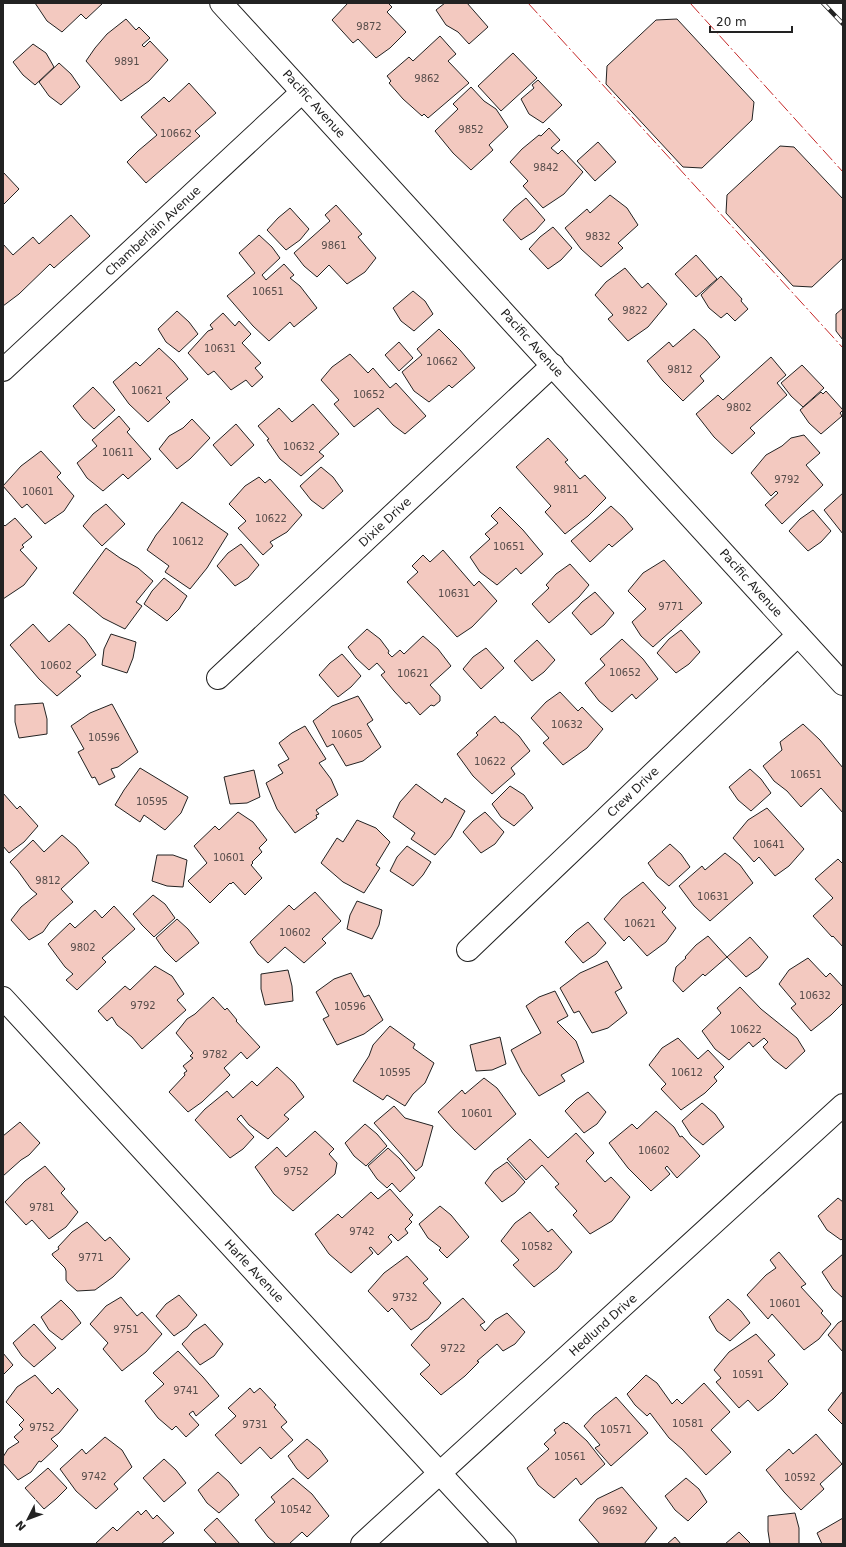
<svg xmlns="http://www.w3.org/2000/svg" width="846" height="1547" viewBox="0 0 846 1547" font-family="'DejaVu Sans',sans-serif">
  <rect width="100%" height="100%" fill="#fff"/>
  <g fill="#f3c9c0" stroke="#222">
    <path d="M35,3h68l-17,16 -5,-5 -19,18 -15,-11z"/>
    <path d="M348,3h40l4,4 -5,5 19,20 -16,16 -14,10 -18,-19 -5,4 -21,-23z"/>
    <path d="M445,3h22l21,24 -19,17 -11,-12 -12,-7 -10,-15z"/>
    <path d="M126,19l10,11 3,-3 11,11 -8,7 2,2 6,-6 18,19 -19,21 -28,20 -35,-40 9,-13 12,-14z"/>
    <path d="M677,19l77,83 -2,18 -50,48 -19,-1 -77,-83 1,-18 49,-46z"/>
    <path d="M440,36l16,18 -8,7 21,22 -41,35 -4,-4 -2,2 -19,-17 -14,-16 2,-2 -4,-5 22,-19 4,4z"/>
    <path d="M33,44l13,9 8,14 -19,18 -12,-10 -10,-13z"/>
    <path d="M513,53l24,25 -36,33 -23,-25z"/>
    <path d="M59,63l12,11 9,13 -19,18 -12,-9 -10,-14z"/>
    <path d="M538,80l24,25 -19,18 -14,-9 -8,-15 13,-11 -2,-3z"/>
    <path d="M189,83l27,30 -21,18 5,5 -54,47 -19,-21 11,-11 19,-16 -16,-18 23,-20 5,5z"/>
    <path d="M471,87l13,14 12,8 12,18 -19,18 4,5 -22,20 -18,-17 -18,-22 23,-22 -5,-5z"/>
    <path d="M549,128l11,12 -9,8 7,6 4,-4 21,22 -19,22 -21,14 -20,-22 5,-5 -18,-19 12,-13 17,-14 2,1z"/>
    <path d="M598,142l18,20 -21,19 -18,-20z"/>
    <path d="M780,146l14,1 49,52v59l-31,29 -19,-1 -67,-73 1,-18z"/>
    <path d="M3,172l16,17 -16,16z"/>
    <path d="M610,195l17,13 11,17 -20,18 5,5 -22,19 -20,-18 -16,-21 22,-19 3,4z"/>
    <path d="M526,198l19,22 -10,11 -14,9 -18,-20 11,-12z"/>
    <path d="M336,205l26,29 -4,3 18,21 -11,14 -18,12 -18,-19 -12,12 -13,-11 -10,-13 36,-32 -5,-6z"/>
    <path d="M290,208l19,21 -9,11 -14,10 -19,-20 11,-12z"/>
    <path d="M71,215l19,21 -36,32 -4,-4 -31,30 -16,12v-62l10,11 20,-18 6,7z"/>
    <path d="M553,227l19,21 -11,12 -13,9 -19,-20 11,-12z"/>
    <path d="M259,235l13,12 8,11 -18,17 4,5 18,-16 10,11 -4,3 10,8 17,22 -23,19 -4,-5 -21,19 -16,-15 -26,-30 28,-23 -16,-20z"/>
    <path d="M696,255l21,24 -21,18 -21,-23z"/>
    <path d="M625,268l17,20 6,-5 19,21 -19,23 -20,14 -20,-22 5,-4 -18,-20 11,-13z"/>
    <path d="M721,276l21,23 -1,2 7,8 -13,12 -8,-8 -6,5 -12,-10 -8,-13z"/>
    <path d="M413,291l12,10 8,13 -19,17 -13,-10 -8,-13z"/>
    <path d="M843,308v32l-7,-9v-17z"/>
    <path d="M177,311l12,11 9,12 -19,18 -13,-10 -8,-13z"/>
    <path d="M223,313l12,13 4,-5 12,13 -9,9 19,20 -6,5 8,9 -11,10 -6,-7 -15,10 -17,-19 -6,4 -20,-22 20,-22 5,-2 -3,-4z"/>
    <path d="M439,329l21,21 15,18 -23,20 -3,-3 -20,17 -15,-11 -12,-19 20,-17 -5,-6z"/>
    <path d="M694,329l12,11 14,17 -20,19 4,5 -21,20 -20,-20 -16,-20 22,-19 4,5z"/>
    <path d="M399,342l14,16 -14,13 -14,-16z"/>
    <path d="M159,348l15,14 14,17 -22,19 4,4 -22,20 -19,-18 -16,-22 23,-20 4,4z"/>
    <path d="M350,354l18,19 5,-5 17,20 6,-5 30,33 -21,18 -12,-9 -15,-17 -24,19 -20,-23 5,-4 -18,-20 11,-13z"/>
    <path d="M771,357l15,18 -9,8 10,12 -37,33 5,5 -23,21 -18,-17 -18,-23 22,-19 5,5z"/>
    <path d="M802,365l22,23 -21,19 -12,-11 -10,-13z"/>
    <path d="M93,387l22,23 -21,19 -11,-10 -10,-13z"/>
    <path d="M826,391l17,19 -3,3 2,3 -21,18 -12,-11 -9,-13 21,-18 2,2z"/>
    <path d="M313,404l26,30 -20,18 5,4 -23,20 -21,-17 -13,-19 2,-1 -11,-13 21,-18 13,14z"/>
    <path d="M119,416l11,13 -3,3 24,27 -23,20 -5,-5 -20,17 -16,-13 -10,-15 20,-17 -5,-6z"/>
    <path d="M192,419l18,19 -20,21 -13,10 -18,-20 10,-13 14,-8z"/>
    <path d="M236,424l18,21 -23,21 -18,-21z"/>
    <path d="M804,435l16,18 -14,12 17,20 -41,39 -17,-19 13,-12 -2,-2 -5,5 -20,-23 15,-18 16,-9 9,-8z"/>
    <path d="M548,438l20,22 -3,2 15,17 5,-4 21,23 -18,18 -23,18 -20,-22 6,-6 -35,-39z"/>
    <path d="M41,451l20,22 -4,4 17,19 -10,15 -19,13 -18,-20 -5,4 -19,-22 18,-20z"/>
    <path d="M321,467l12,10 10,14 -20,18 -12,-9 -11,-14z"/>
    <path d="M259,477l6,6 5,-4 32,36 -15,17 -17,10 3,4 -10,9 -25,-27 8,-7 -17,-17 16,-18z"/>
    <path d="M843,493v41l-19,-24z"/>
    <path d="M182,502l46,32 -21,34 -17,21 -25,-17 4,-6 -22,-16 9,-15 14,-17z"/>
    <path d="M106,504l19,20 -23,22 -19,-20 10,-12z"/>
    <path d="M611,506l12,11 10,12 -21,18 -3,-3 -19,18 -19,-21z"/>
    <path d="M500,507l23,23 20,24 -22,20 -5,-6 -19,17 -17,-13 -10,-15 20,-18 -5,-5 13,-11 -7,-7z"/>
    <path d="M813,510l18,21 -10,11 -13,9 -19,-20 11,-12z"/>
    <path d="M15,518l17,19 -10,8 2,2 -4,3 17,18 -13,17 -21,14v-75l2,2z"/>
    <path d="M241,544l18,21 -11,13 -13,8 -18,-20 11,-13z"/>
    <path d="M106,548l14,10 18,10 15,13 -17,21 6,4 -17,23 -22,-11 -30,-25z"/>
    <path d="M443,550l31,36 5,-5 18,20 -25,26 -15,10 -50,-55 11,-10 -6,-6 11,-11 7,7z"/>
    <path d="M664,560l38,43 -49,44 -12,-11 -9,-14 14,-13 -18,-18 15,-18z"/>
    <path d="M570,564l19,21 -10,12 -30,26 -17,-19 17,-16 -3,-3 10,-11z"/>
    <path d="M164,578l23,18 -8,13 -12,12 -23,-17 8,-13z"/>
    <path d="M595,592l19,21 -10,12 -13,10 -19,-22 10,-11z"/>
    <path d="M33,624l16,18 20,-18 16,15 11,16 -20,17 5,4 -24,20 -18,-17 -29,-34z"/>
    <path d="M367,629l13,10 9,12 -1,2 4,4 8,-7 4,4 19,-18 15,13 13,17 -21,19 10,11v5l-6,5 -3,-1 -11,10 -11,-13 -3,2 -12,-13 -13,-16 4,-3 -8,-9 -8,7 -13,-12 -8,-11z"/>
    <path d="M681,630l19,22 -11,12 -13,9 -19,-20 12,-14z"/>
    <path d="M111,634l25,8 -3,16 -6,15 -25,-8 2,-16z"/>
    <path d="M622,639l21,20 15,20 -22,20 -4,-5 -20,18 -13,-11 -14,-18 20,-18 -5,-6z"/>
    <path d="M537,640l18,20 -11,12 -12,9 -18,-20z"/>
    <path d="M486,648l18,20 -23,21 -18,-20 10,-12z"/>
    <path d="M342,654l19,22 -10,11 -13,10 -19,-22 11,-12z"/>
    <path d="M560,692l18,19 4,-4 21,22 -16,19 -24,17 -20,-22 6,-5 -18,-20 15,-16z"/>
    <path d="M358,696l15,24 -6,4 14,23 -18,14 -17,5 -13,-22 -6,3 -14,-26 19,-15z"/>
    <path d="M43,703l4,16v15l-28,4 -4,-16v-17z"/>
    <path d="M112,704l26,48 -20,15 -7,2 4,8 -16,8 -4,-8 -3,1 -14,-26 6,-3 -13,-23 19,-13z"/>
    <path d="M495,716l6,7 2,-1 16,14 11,15 -19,17 4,6 -23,20 -19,-18 -16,-22 21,-19 -2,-2z"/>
    <path d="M803,724l17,16 23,28v45l-22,-25 -20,19 -14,-16 -13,-10 -11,-15 19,-16 -2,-8z"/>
    <path d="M305,726l21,33 -7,4 12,16 7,16 -22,15 3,4 -3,1 1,3 -22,15 -18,-24 -11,-26 17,-10 -5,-8 11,-6 -10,-16 13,-10z"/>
    <path d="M140,768l48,29 -7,16 -16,17 -21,-15 -4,7 -25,-17 9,-15z"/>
    <path d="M750,769l11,10 10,14 -20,18 -13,-11 -9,-13z"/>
    <path d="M254,770l6,27 -13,6 -17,1 -6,-27z"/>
    <path d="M416,784l26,19 3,-5 20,13 -14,26 -16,18 -24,-16 4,-6 -22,-16 7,-15z"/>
    <path d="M510,786l14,9 9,13 -19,18 -13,-9 -9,-13z"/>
    <path d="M3,793l14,16 3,-3 18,20 -14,16 -15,11 -6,-7z"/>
    <path d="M767,808l37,41 -15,17 -14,10 -16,-19 -5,5 -21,-24 15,-18z"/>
    <path d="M238,812l15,10 14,18 -8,8 3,4 -10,10 1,1 -2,2 11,13 -17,17 -12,-13 -2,2 -1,-1 -20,20 -22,-22 19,-18 -13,-17 21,-20 4,4z"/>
    <path d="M485,812l19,20 -9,12 -14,9 -18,-21 10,-11z"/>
    <path d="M357,820l19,8 14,14 -14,23 4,3 -16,25 -21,-11 -22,-19 16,-25 6,4z"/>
    <path d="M62,835l14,12 13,16 -28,26 12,13 -23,20 -7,10 -14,8 -18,-20 10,-13 16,-13 -6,-5 -13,-18 -8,-9 23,-22 11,12z"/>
    <path d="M670,844l11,10 9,13 -21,19 -12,-10 -9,-13z"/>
    <path d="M407,846l24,16 -8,13 -10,11 -23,-15 7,-14z"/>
    <path d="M725,853l15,12 13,18 -43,38 -16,-15 -15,-20 23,-20 3,4z"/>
    <path d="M157,855h16l14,5 -4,27 -16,-1 -15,-5z"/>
    <path d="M838,859l5,5v83l-10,-11 -1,1 -19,-21 20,-18 -18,-19z"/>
    <path d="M643,882l23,26 -4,4 14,16 -10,14 -19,14 -18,-20 -5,5 -20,-22 18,-21z"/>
    <path d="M315,892l26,29 -19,18 4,4 -22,20 -19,-16 -17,16 -10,-9 -8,-12 39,-37 5,5z"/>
    <path d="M153,895l12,9 10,14 -21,19 -12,-12 -9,-11z"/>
    <path d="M357,901l25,9 -3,15 -7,14 -25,-10 3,-14z"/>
    <path d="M114,906l21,23 -33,29 4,4 -29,28 -11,-10 7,-6 -8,-7 -17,-23 22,-21 5,5 20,-18 7,8z"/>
    <path d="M177,919l11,10 11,14 -23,19 -11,-11 -9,-13z"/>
    <path d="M588,922l18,21 -10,11 -13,9 -18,-21 11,-11z"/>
    <path d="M708,936l19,21 -22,19 -2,-2 -20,18 -10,-11 3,-14 10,-9 -1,-1 11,-12z"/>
    <path d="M750,937l18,20 -9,11 -13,9 -19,-20z"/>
    <path d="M808,958l18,19 4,-4 13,14v16l-12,12 -20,16 -20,-23 5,-4 -17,-20 10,-14z"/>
    <path d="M607,961l15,27 -7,4 12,21 -19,15 -16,5 -13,-22 -5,2 -14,-25 20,-15z"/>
    <path d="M155,966l17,10 12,18 -7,6 9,10 -44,39 -10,-12 -15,-12 -5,-8 -5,4 -9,-10 27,-25 5,4z"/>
    <path d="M288,970l4,16 1,15 -28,4 -4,-16v-15z"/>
    <path d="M351,973l13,24 5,-2 14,25 -19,14 -27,11 -14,-26 6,-3 -13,-24 18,-13z"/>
    <path d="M740,987l21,22 36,29 8,13 -19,18 -13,-10 -10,-12 5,-5 -4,-4 -11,9 -4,-5 -20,18 -14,-11 -13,-18 19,-18 -4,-5z"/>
    <path d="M555,991l13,25 -11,6 19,19 8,21 -23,13 4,6 -26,15 -17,-24 -11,-22 30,-17 -15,-27 13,-9z"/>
    <path d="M213,997l12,13 2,-2 10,12 -1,1 24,26 -13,12 -6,-7 -17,16 6,7 -28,27 -14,10 -19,-20 16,-17 -1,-2 3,-2 -4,-5 10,-8 -3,-2 3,-3 -17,-20 11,-14 8,-5z"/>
    <path d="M390,1026l25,18 -2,4 21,15 -9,20 -12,11 -8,12 -18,-11 -4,5 -30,-19 16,-25 4,-11z"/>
    <path d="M500,1037l6,27 -14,6 -16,1 -6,-26z"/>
    <path d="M678,1038l20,21 10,-9 16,17 -10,10 3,4 -12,12 -24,17 -20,-21 5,-5 -17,-19 13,-17z"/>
    <path d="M277,1067l17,16 10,14 -20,18 5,4 -21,20 -19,-14 -8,-10 -4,4 17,18 -11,12 -13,9 -35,-38 10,-11 22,-18 6,7 19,-17 5,5z"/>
    <path d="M484,1078l13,10 19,26 -41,36 -21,-20 -16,-18 24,-22 3,4z"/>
    <path d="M588,1092l18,20 -9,12 -13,9 -19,-22 11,-11z"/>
    <path d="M702,1103l13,11 9,13 -21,18 -12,-10 -9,-14z"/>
    <path d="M394,1106l11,12 28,8 -11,40 -6,5 -42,-48z"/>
    <path d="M656,1111l18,16 6,10 2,-1 18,20 -23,22 -10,-12 -2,2 5,6 -19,17 -23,-23 -19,-25 23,-19 5,5z"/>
    <path d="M20,1122l20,21 -11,12 -8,5 -18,16v-40z"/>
    <path d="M365,1124l12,10 10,12 -21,20 -12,-10 -9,-13z"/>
    <path d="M315,1131l19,18 -5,5 8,9 -2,11 -42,37 -19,-17 -19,-27 22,-20 9,10z"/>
    <path d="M576,1133l18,20 -8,8 19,21 6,-5 19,20 -18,24 -22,13 -17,-19 4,-4 -22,-24 4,-3 -17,-19 -16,15 -19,-21 23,-20 18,19z"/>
    <path d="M388,1148l12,11 15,19 -15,14 -8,-9 -5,5 -10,-9 -9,-13z"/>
    <path d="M507,1162l18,20 -10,11 -13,9 -17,-19 9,-12z"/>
    <path d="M45,1166l20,23 -4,4 17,19 -12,15 -17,12 -17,-19 -6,5 -21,-23 20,-21z"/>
    <path d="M390,1189l23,26 -4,4 3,3 -7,7 3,4 -10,8 -7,-7 -3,3 4,5 -14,13 -7,-8 -2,1 4,5 -22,20 -22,-19 -14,-20 23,-20 4,4 29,-26 7,7z"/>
    <path d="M838,1198l5,4v36l-2,2 -14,-10 -9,-14z"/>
    <path d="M440,1206l11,9 18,22 -22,21 -8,-8 2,-2 -13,-10 -9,-14z"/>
    <path d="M530,1212l18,20 4,-3 20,23 -15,17 -23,18 -21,-22 6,-5 -18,-19 14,-18z"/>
    <path d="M87,1222l18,19 5,-4 20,22 -17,18 -18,13 -18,1 -9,-8 -2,-3v-9l-1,-3 -12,-12 -1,-2 7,-5 -1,-2 14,-15z"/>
    <path d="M779,1252l27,32 -5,3 22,24 -2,2 10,11 -12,15 -15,11 -32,-36 -4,5 -21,-24 19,-20 10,-7 -6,-8z"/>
    <path d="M843,1254v44l-10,-9 -11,-17z"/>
    <path d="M407,1256l21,23 -5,4 18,20 -13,16 -17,11 -19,-22 -4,4 -20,-21 16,-18z"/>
    <path d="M179,1295l18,20 -10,12 -13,9 -18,-20 10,-12z"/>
    <path d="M121,1297l16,19 5,-4 20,22 -16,18 -24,19 -19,-22 5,-6 -18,-19 16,-18z"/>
    <path d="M463,1298l22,24 -5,3 5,6 10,-11 12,-7 18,19 -10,12 -12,7 -6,-7 -20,17 2,1 -14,14 -24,19 -21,-21 10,-9 -19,-20 14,-16z"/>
    <path d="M728,1299l13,12 9,12 -20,18 -13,-10 -8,-14z"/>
    <path d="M61,1300l11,11 9,12 -19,17 -13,-10 -8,-13z"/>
    <path d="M843,1320v32l-15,-17 10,-12z"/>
    <path d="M34,1324l22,24 -22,19 -12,-11 -9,-13z"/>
    <path d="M205,1324l18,20 -9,12 -14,9 -18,-21 11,-12z"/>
    <path d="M756,1334l19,21 -7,6 20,23 -15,15 -15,12 -10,-11 -9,8 -23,-26 5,-4 -7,-8 15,-18z"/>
    <path d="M178,1351l25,26 16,19 -23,20 -3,-5 -4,3 10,11 -13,12 -10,-11 -4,4 -14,-12 -13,-17 19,-17 -11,-11z"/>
    <path d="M3,1353l10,12 -10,10z"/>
    <path d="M35,1375l17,19 6,-6 20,22 -19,23 -8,6 7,7 -17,16 -2,-1 -8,11 -13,8 -15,-17v-6l5,-8 11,-7 -5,-5 9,-8 -4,-4 5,-5 -18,-18 11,-15z"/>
    <path d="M646,1375l11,8 15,21 5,-5 5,5 22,-21 26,29 -19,18 20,22 -25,23 -24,-26 -13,-11 -19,-25 -3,3 -12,-11 -8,-11z"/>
    <path d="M250,1388l4,5 6,-5 16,17 -2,2 13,15 -6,5 12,13 -22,19 -11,-12 -19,17 -26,-29 21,-19 -8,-8z"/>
    <path d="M843,1391v34l-15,-15z"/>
    <path d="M616,1397l32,36 -37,33 -16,-18 5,-3 -16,-19 10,-11z"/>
    <path d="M564,1422l2,2 1,-1 20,18 18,23 -24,21 -5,-7 -22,20 -16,-13 -11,-17 22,-19 -5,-5 12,-11 -2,-3z"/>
    <path d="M816,1434l26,30 -22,20 4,5 -23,21 -17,-18 -18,-22 23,-21 4,5z"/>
    <path d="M105,1437l17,13 10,17 -18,17 4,5 -22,20 -20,-18 -16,-22 22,-20 4,5z"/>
    <path d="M307,1439l13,11 8,11 -20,18 -11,-10 -9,-13z"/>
    <path d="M164,1459l12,11 10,13 -22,19 -21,-24z"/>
    <path d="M48,1468l19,20 -11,11 -12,10 -19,-21z"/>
    <path d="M218,1472l11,10 10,13 -20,18 -12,-10 -9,-13z"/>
    <path d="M293,1478l19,16 17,22 -22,21 -5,-5 -13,12h-13l-8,-7 -13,-17 20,-18 -4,-5z"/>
    <path d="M686,1478l13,11 8,13 -19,19 -13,-11 -10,-14z"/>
    <path d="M622,1487l35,41 -13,16h-44l-21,-24 18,-21z"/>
    <path d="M146,1510l7,9 4,-4 17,18 -13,11h-66l18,-17 4,4 21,-20 3,4z"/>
    <path d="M795,1513l4,15v16h-29l-2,-13v-15z"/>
    <path d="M217,1518l23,26h-23l-13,-14z"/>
    <path d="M843,1518v26h-21l-5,-11z"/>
    <path d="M739,1532l12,12h-26z"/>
    <path d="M675,1537l6,7h-14z"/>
  </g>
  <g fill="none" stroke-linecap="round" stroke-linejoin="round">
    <defs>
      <g id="minor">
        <path d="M221,3l622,681"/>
        <path d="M3,370l299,-278"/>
        <path d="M218,678l335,-313"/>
        <path d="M468,950l330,-315"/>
        <path d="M3,998l502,546"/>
        <path d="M362,1544l481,-439"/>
      </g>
    </defs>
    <use href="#minor" stroke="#222" stroke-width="24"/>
    <use href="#minor" stroke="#fff" stroke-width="22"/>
    <defs>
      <path id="rail" d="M823,3l20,21"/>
    </defs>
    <use href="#rail" stroke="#222" stroke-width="4.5"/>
    <use href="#rail" stroke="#fff" stroke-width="3" stroke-dasharray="9" stroke-linecap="butt"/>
    <g stroke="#c62828" stroke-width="1" stroke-dasharray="14 3 2 3" stroke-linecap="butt">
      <path d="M528,3l315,345"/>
      <path d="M690,3l153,169"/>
    </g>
  </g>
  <g text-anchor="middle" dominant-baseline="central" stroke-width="3" stroke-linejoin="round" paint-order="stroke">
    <g font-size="10" fill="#564c4a">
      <text x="369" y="26">9872</text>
      <text x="127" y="61">9891</text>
      <text x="427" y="78">9862</text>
      <text x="471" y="129">9852</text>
      <text x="176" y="133">10662</text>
      <text x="546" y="167">9842</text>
      <text x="598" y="236">9832</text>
      <text x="334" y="245">9861</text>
      <text x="268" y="291">10651</text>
      <text x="635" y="310">9822</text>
      <text x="220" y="348">10631</text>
      <text x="442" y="361">10662</text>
      <text x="680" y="369">9812</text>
      <text x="147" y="390">10621</text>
      <text x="369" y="394">10652</text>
      <text x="739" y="407">9802</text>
      <text x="299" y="446">10632</text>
      <text x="118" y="452">10611</text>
      <text x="787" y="479">9792</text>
      <text x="566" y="489">9811</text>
      <text x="38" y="491">10601</text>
      <text x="271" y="518">10622</text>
      <text x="188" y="541">10612</text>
      <text x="509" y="546">10651</text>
      <text x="454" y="593">10631</text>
      <text x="671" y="606">9771</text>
      <text x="56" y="665">10602</text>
      <text x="625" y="672">10652</text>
      <text x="413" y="673">10621</text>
      <text x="567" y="724">10632</text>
      <text x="347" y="734">10605</text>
      <text x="104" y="737">10596</text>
      <text x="490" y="761">10622</text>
      <text x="806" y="774">10651</text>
      <text x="152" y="801">10595</text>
      <text x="769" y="844">10641</text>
      <text x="229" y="857">10601</text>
      <text x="48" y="880">9812</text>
      <text x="713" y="896">10631</text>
      <text x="640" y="923">10621</text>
      <text x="295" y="932">10602</text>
      <text x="83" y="947">9802</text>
      <text x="815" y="995">10632</text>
      <text x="143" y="1005">9792</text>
      <text x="350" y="1006">10596</text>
      <text x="746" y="1029">10622</text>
      <text x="215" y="1054">9782</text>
      <text x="395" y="1072">10595</text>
      <text x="687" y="1072">10612</text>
      <text x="477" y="1113">10601</text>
      <text x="654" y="1150">10602</text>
      <text x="296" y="1171">9752</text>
      <text x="42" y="1207">9781</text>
      <text x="362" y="1231">9742</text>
      <text x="537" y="1246">10582</text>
      <text x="91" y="1257">9771</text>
      <text x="405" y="1297">9732</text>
      <text x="785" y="1303">10601</text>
      <text x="126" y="1329">9751</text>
      <text x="453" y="1348">9722</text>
      <text x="748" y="1374">10591</text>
      <text x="186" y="1390">9741</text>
      <text x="688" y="1423">10581</text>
      <text x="255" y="1424">9731</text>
      <text x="42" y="1427">9752</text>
      <text x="616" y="1429">10571</text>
      <text x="570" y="1456">10561</text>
      <text x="94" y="1476">9742</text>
      <text x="800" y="1477">10592</text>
      <text x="296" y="1509">10542</text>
      <text x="615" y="1510">9692</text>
    </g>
    <g font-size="12" fill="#222" stroke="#fff">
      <text transform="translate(314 104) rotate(48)">Pacific Avenue</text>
      <text transform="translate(153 231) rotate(-43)">Chamberlain Avenue</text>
      <text transform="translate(532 343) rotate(48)">Pacific Avenue</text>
      <text transform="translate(385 522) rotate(-43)">Dixie Drive</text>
      <text transform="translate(751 583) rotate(48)">Pacific Avenue</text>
      <text transform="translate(633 792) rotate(-44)">Crew Drive</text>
      <text transform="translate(254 1271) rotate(47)">Harle Avenue</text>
      <text transform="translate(603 1325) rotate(-42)">Hedlund Drive</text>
    </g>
  </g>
  <rect width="846" height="1547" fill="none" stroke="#222222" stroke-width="8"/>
  <g transform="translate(28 1519) rotate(228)" stroke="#ffffff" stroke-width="3" paint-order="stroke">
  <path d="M0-3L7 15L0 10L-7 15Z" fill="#222222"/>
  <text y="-6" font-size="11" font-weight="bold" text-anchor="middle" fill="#222222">N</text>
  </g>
  <path d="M710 26v6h82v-6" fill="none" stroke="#222222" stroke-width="2"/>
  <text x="716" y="26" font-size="12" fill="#222222" stroke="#ffffff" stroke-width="3" paint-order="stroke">20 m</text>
</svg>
